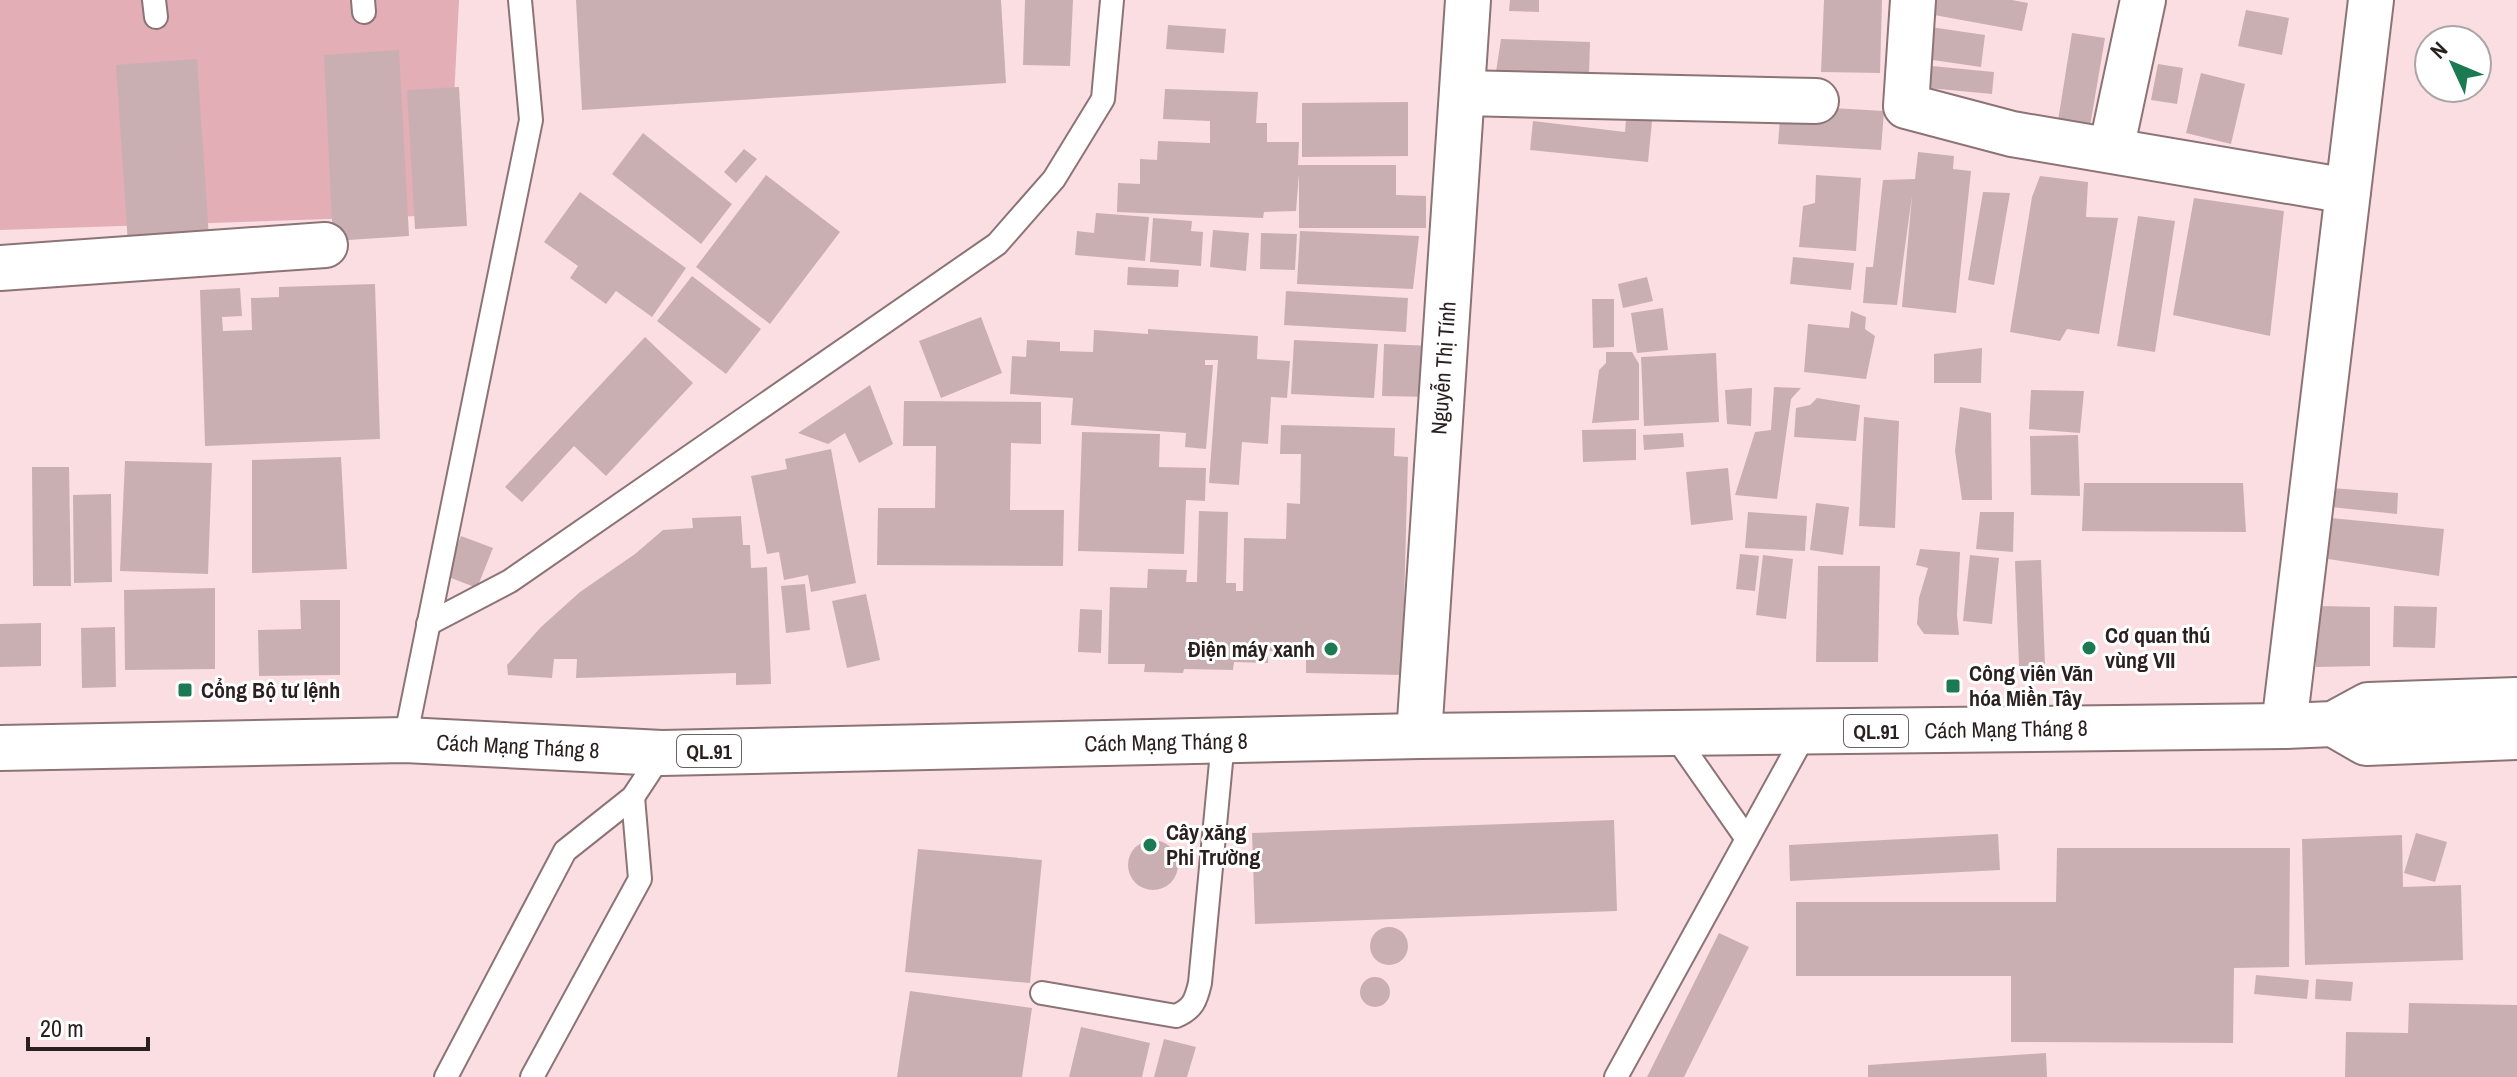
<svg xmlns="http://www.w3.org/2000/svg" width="2517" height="1077" viewBox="0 0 2517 1077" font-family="'Archivo Narrow',sans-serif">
  <rect width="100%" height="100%" fill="#fbdee2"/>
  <path fill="#e3aeb5" d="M0,0h459l-11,215 -448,15z"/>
  <g fill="#caafb2">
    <path d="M576,0h425l5,83 -424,27z"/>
    <path d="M1025,0h48l-3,66 -47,-1z"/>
    <path d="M1510,0h29v12l-30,-1z"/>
    <path d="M1824,0h58l-2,73 -59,-1z"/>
    <path d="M1925,0h87l16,3 -6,28 -99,-18z"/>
    <path d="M2246,10l43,8 -7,37 -44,-9z"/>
    <path d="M1168,25l58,4 -2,24 -58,-4z"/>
    <path d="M1917,25l68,10 -4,32 -69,-10z"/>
    <path d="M2072,33l33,5 -16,94 -32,-5z"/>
    <path d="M1501,39l89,3 -1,32 -93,-2z"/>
    <path d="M399,50l10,186 -76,5 -9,-186z"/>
    <path d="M197,59l12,179 -81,6 -12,-179z"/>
    <path d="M2158,64l25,4 -6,36 -26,-4z"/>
    <path d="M1921,65l73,7 -2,22 -74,-7z"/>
    <path d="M2201,73l44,11 -14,60 -45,-11z"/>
    <path d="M459,87l8,139 -52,3 -8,-139z"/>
    <path d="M1165,89l93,3 -2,31h11v19h32l-1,23h98v30l30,1v32h-127v-54l-3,37 -32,1 -1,6 -146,-6 1,-29 22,1v-25l17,1 1,-19 52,2v-22l-47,-2z"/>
    <path d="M1408,102v54l-106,1v-54z"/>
    <path d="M1781,105l103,6 -3,39 -103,-6z"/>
    <path d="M1627,108l26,3 -5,51 -118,-12 3,-29 92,11z"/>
    <path d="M643,133l89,71 -31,40 -89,-70z"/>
    <path d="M744,149l13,10 -21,24 -12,-11z"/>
    <path d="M1918,152l36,4 -1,13 18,2 -15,142 -54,-6 10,-111 -15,109 -34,-2 3,-36h7l10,-87 32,-1z"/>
    <path d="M766,175l74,57 -70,92 -74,-57z"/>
    <path d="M1816,175l45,3 -5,73 -57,-4 4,-41 12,-3z"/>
    <path d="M2040,176l48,6 -2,35 32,1 -19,116 -32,-5 -7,12 -50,-9 22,-135z"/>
    <path d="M580,192l106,76 -34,49 -36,-26 -10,13 -36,-26 8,-12 -34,-24z"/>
    <path d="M1983,192l27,1 -16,92 -26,-5z"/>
    <path d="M2194,198l90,13 -14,125 -97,-21z"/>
    <path d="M1096,213l53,4 -4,44 -70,-6 2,-24 17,2z"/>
    <path d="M2138,216l37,5 -20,131 -38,-6z"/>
    <path d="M1153,218l39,3 -1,10 12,1 -2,34 -51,-4z"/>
    <path d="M1213,230l36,3 -3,38 -36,-4z"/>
    <path d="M1300,231l119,5 -6,53 -116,-5z"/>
    <path d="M1261,233l36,1 -2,36 -35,-1z"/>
    <path d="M1793,257l61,6 -3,27 -61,-6z"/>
    <path d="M1128,267l51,3 -1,17 -51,-2z"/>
    <path d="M692,276l69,53 -35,45 -69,-53z"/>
    <path d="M1647,277l6,24 -30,7 -5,-24z"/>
    <path d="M375,284l5,155 -175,7 -5,-156 40,-2 2,28 -20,1 1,14 29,-1 -1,-32 28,-1v-10z"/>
    <path d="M1286,291l122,7 -2,34 -122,-7z"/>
    <path d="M1592,299h22v48l-21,1z"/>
    <path d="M1663,308l5,42 -31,3 -6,-40z"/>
    <path d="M1851,311l15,6 -1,12 10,7 -9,43 -62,-7 4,-48 41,4z"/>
    <path d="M981,317l21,56 -61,25 -22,-57z"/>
    <path d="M1148,329l110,7 -1,23 33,2 -3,37 -16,-1 -3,47 -26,-2 -3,43 -30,-2 9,-123h-13v5h8l-7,84 -21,-2 1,-14 -115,-8 2,-27 -63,-4 2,-38 14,1 1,-17 33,2v9l33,1 1,-22 54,4z"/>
    <path d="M645,337l48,46 -87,93 -32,-30 -52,56 -17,-15z"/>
    <path d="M1294,340l84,4 -4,54 -83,-4z"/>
    <path d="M1384,344l49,2 -2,51 -49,-1z"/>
    <path d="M1982,348l-1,35h-47v-29z"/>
    <path d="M1606,352h26l7,12v56l-47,3 7,-53 7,-7z"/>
    <path d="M1716,353l3,69 -75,4 -3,-69z"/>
    <path d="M870,385l23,59 -34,19 -14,-30 -17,11 -30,-11z"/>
    <path d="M1774,387l27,1 -10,11 -14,100 -42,-4 20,-63 16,-2z"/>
    <path d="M1752,388l-1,38 -24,-2 -2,-34z"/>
    <path d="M2031,390l53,1 -4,42 -51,-4z"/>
    <path d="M1817,398l43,7 -4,36 -62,-4 2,-29 14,-3z"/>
    <path d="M904,401l137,1v42l-30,-1 -1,67h54l-1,56 -186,-1 1,-57h57l1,-62h-33z"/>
    <path d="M1960,407l31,6 1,87h-30l-7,-49z"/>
    <path d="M1864,417l35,4 -4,107 -36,-2z"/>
    <path d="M1281,425l114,3 -1,28 14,1 -6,218 -96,-2v-13l-18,-1v-7l-20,-1v12l-34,-1 -1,8 -49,-1 -1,4 -39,-1 1,-8h-37l2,-77 37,1 1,-19 39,1 -1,12h11l2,-71 29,1 -2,71h10v8h7l1,-53 42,1 1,-36 13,1 1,-50h-21z"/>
    <path d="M1636,429v31l-53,2 -1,-32z"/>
    <path d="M1082,432l78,2 -1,33 47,1 -1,33 -19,-1 -2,54 -106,-3z"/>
    <path d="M1683,433l1,14 -40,3 -1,-15z"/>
    <path d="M2078,435l2,61 -49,-1 -1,-59z"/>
    <path d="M831,449l25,134 -45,9 -3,-17 -24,5 -5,-28 -12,2 -16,-78 36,-7 -2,-10z"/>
    <path d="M341,457l6,112 -95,4v-113z"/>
    <path d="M125,461l87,2 -4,111 -88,-3z"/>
    <path d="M32,467h37l2,119h-38z"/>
    <path d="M1728,468l5,52 -42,5 -5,-53z"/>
    <path d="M2084,483h159l3,49 -164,-1z"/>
    <path d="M2331,488l67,5 -1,21 -66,-7z"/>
    <path d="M111,494l1,88 -38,1 -1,-88z"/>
    <path d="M1816,503l33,4 -6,48 -33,-5z"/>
    <path d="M1748,512l59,4 -2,35 -60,-3z"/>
    <path d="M1980,512h34l-1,40 -37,-3z"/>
    <path d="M741,516l2,29h7l1,23 16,-1 4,117 -35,1v-12l-160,5 1,-19h-23l-2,19 -44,-3 -1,-10 34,-38 39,-35 55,-38 28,-24 30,-2 -1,-10z"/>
    <path d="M2331,518l113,11 -5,47 -111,-17z"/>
    <path d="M461,536l32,12 -16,40 -31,-12z"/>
    <path d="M1920,549l40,3 -3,63 2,20 -35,-1 -7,-10 2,-26 9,-30 -12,-3z"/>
    <path d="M1740,554l19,2 -4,35 -19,-2z"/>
    <path d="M1763,555l30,4 -7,60 -30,-4z"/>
    <path d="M1970,555l29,3 -7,66 -29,-3z"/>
    <path d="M2041,560l4,106h-26l-4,-105z"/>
    <path d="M1818,566h62l-2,96h-62z"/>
    <path d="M805,584l5,46 -24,3 -5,-47z"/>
    <path d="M215,588v81l-90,1 -1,-80z"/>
    <path d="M866,594l14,66 -33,8 -15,-67z"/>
    <path d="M300,600h40v75l-81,1 -1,-46 43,-1z"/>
    <path d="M2316,606l54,1v59l-54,1z"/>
    <path d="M2394,606l43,1 -2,41 -42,-1z"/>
    <path d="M1080,609l22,1 -1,43 -23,-1z"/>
    <path d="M41,623v43l-41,1v-43z"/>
    <path d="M115,627l1,60 -34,1 -1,-60z"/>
    <path d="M1614,820l3,91 -362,13 -3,-91z"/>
    <path d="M2416,833l31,9 -12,40 -31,-9z"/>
    <path d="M1998,834l2,36 -210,11 -1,-36z"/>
    <path d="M2402,835l1,52 58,-2 2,75 -158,5 -3,-126z"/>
    <circle cx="1153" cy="865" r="25"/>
    <path d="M2057,848h233l-1,119 -55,1 -1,75 -222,-1v-66h-215v-74h260z"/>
    <path d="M918,849l124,11 -12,123 -125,-11z"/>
    <circle cx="1389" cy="946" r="19"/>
    <path d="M1719,933l30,14 -65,130h-37z"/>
    <path d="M2256,975l53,5 -2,19 -53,-5z"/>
    <circle cx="1375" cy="992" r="15"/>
    <path d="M2316,979l37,3 -2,19 -36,-2z"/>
    <path d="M910,991l122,17 -10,69h-125z"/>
    <path d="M2409,1003l108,2v72h-172l1,-45 62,1z"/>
    <path d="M1081,1027l69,16 -8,34h-73z"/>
    <path d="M1164,1039l32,8 -9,30h-33z"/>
    <path d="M2046,1053l1,24h-179v-12z"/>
  </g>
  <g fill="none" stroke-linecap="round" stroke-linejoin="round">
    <defs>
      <g id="service">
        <path d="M154,0l2,17"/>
        <path d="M363,0l1,12"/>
        <path d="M428,624l82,-43 487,-337 57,-65 49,-80 9,-99"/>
        <path d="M1673,733l74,106"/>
        <path d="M405,740l126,-620 -11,-120"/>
        <path d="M1042,993l134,23c17,-7 20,-16 24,-33l23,-242"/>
        <path d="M446,1077l119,-226 68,-54 29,-44"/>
        <path d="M532,1077l108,-198 -7,-82"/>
        <path d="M1616,1077l190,-345"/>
      </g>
      <g id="minor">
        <path d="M1913,0l-7,106 106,28 336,57"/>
        <path d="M1462,93l354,8"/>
        <path d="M2111,150l32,-150"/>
        <path d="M0,268l325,-23"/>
        <path d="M2284,726l87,-726"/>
        <path d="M1419,736l49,-736"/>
      </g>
      <g id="trunk">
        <path d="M2333,724l33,19 151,-6"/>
        <path d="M0,748l405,-8 257,13 757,-17 865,-10 49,-2 35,-19 149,-5"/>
      </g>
    </defs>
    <use href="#service" stroke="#8c7376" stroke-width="26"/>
    <use href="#minor" stroke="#8c7376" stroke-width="48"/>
    <use href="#trunk" stroke="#8c7376" stroke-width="48"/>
    <use href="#service" stroke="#fff" stroke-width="22"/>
    <use href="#minor" stroke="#fff" stroke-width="44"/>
    <use href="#trunk" stroke="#fff" stroke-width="44"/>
  </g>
  <g fill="#1b7a51" stroke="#fff" stroke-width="3">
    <circle cx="2089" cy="648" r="8"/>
    <circle cx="1331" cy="649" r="8"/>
    <rect x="1945" y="678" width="16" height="16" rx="4"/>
    <rect x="177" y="682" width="16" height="16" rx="4"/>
    <circle cx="1150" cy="845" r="8"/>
  </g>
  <g text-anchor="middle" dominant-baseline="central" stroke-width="6" stroke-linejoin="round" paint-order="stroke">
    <g fill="#fff" stroke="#6a6264" stroke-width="2">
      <rect x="1844" y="715" width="64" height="32" rx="6"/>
      <rect x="677" y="735" width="64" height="32" rx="6"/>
    </g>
    <g font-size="20" font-weight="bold" fill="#2a1f21">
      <text x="1876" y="731">QL.91</text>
      <text x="709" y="751">QL.91</text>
    </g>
    <g font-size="22" fill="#2a1f21" stroke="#fff">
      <text transform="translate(1443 368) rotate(-86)">Nguyễn Thị Tính</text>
      <text transform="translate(2006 729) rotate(-1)">Cách Mạng Tháng 8</text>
      <text transform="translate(1166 742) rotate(-1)">Cách Mạng Tháng 8</text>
      <text transform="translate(518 746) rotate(3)">Cách Mạng Tháng 8</text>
    </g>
    <g font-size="22" font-weight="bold" fill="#2a1f21" stroke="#fff" text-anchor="start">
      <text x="2105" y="635">Cơ quan thú<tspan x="2105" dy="25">vùng VII</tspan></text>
      <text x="1315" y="649" text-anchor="end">Điện máy xanh</text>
      <text x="1969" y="673">Công viên Văn<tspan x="1969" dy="25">hóa Miền Tây</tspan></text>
      <text x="201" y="690">Cổng Bộ tư lệnh</text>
      <text x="1166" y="832">Cây xăng<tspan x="1166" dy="25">Phi Trường</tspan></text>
    </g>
  </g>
  <g transform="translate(2453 64) rotate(314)"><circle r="38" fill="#ffffff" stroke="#aaa5a6" stroke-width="2"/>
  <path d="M0-6L14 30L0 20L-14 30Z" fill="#1b7a51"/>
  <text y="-12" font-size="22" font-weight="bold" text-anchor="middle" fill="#2a1f21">N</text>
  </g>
  <path d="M28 1037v12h120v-12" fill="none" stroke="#2a1f21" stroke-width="4"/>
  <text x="40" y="1037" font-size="24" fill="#2a1f21" stroke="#ffffff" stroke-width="6" paint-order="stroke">20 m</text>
</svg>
